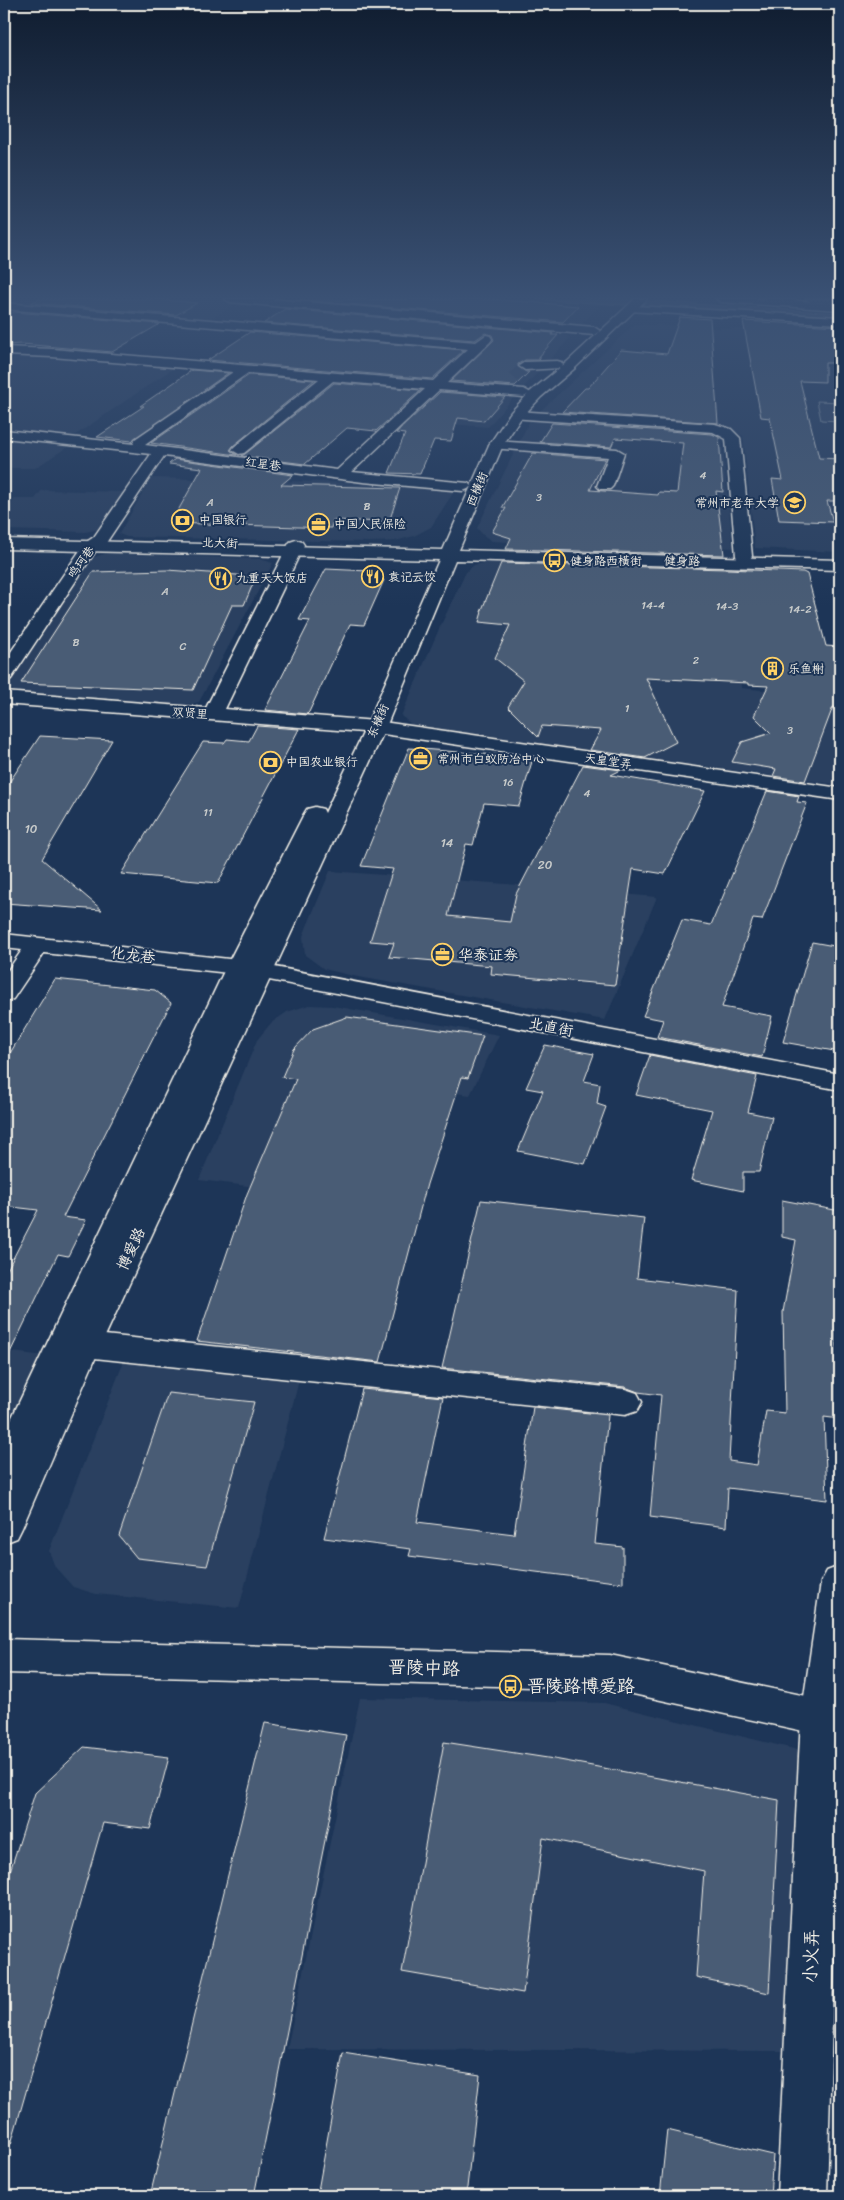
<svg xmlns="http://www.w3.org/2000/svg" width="844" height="2200" viewBox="0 0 844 2200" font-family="Sriracha,'LXGW WenKai TC',sans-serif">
  <rect width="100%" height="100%" fill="#1d3557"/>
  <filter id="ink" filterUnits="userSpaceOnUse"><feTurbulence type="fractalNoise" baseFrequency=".02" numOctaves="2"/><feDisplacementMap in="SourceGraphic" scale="10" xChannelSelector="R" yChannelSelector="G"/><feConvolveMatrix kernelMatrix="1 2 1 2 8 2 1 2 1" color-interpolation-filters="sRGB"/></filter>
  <g filter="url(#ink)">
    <g fill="#2a4060">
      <path d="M27,299h168l42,4 -30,18 -190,-17z"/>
      <path d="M488,299h48l66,4 -22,22 -18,2 -96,-8z"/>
      <path d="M635,324l205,10v218l-85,-4 -12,-112 -24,-13 -181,-10z"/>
      <path d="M514,328l46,4 10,6 -45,48 -12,2 -54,-5 -5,-3 49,-50z"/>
      <path d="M18,354l160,11 -104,71 -70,-7v-61z"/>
      <path d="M448,390l62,5 3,3 -25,29 -78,-6 31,-30z"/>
      <path d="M531,418l180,12 11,8 11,110 -223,-6 -18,-1 -9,-6 -6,-7z"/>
      <path d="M4,439h20l48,5 -37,24h-31z"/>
      <path d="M151,478l213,5 78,4 11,6 -22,34 -17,9 -19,5 -26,1 -242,-5 -8,-3z"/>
      <path d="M42,490l82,2 -24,37 -15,3 -81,-2v-16l10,-15h21z"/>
      <path d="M107,553l153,6 13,4 -74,139 -15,4 -167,-13 -10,-6 85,-129z"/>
      <path d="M495,561l124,4 -1,69 120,3 3,51 99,9v88l-425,-58 -14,-11 38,-87 27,-57 8,-7z"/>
      <path d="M330,871l176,13 151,13 -52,123 -247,-43 -34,-8 -19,-14 -2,-19z"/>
      <path d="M309,1005l24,1 166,29 -29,60 -98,-14 -44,115 -129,-16 58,-140 14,-17 16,-11z"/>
      <path d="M4,1351l41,5 -41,81z"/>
      <path d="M126,1356l175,17 -62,235 -143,-14 -23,-7 -18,-20 -6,-16z"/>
      <path d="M360,1698l244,5 198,48 -16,300 -499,-2z"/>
    </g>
    <path fill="#354a67" stroke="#949ea8" d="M817,401l23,1v19l-19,-1z"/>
    <path fill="#5e6d82" stroke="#9aa2ab" d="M536,299h82l108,7 8,-7h18l-7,8 95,6v7z"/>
    <g fill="#485b74" stroke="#f4f1e8">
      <path d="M39,299h115l43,4 -21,12 -145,-12z"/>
      <path d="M489,299l89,7 -15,16 -263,-22z"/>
      <path d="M285,309l268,24 -1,2h6l-20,23h3l-2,2h-14l-7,4v4l6,4h5l-14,14 -64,-5 40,-38 3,-3 -2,-5 -7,-2 -10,7 -211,-17z"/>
      <path d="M14,312l146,12 -48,28 -90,-8 -18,1v-28z"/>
      <path d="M680,317l30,2 8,104 -156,-11 23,-24h3l33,-38 46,4z"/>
      <path d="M743,321l97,5v37h-15v19l-25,-1 19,77 21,1v42h-13l6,21 -54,-2 -7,-41 11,1 -13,-62 -9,-1z"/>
      <path d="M250,332l214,18 -32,29 -224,-19z"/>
      <path d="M192,370l36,3 -96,68 -35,-4 47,-31h-4z"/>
      <path d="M249,375l65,5 -81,66 -3,4 7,5 -86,-12z"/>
      <path d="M334,383l87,7 -45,41 -29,-3 -42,36 -64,-8 4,-2z"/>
      <path d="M440,392l65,5 -21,24 -26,-3 -7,23 -17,-1 -14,34 -31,-1 16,-39 -9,-1z"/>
      <path d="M552,423l160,11 7,3 4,55 -7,-1 8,64 -218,-6 5,-11 -19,-6 14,-24h-4l31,-55 72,6 -15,31 68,5 1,-3 18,1 6,-50 -68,-5 -4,9 -71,-5z"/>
      <path d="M175,459l118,16 -12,10 119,3 -10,31h-6v3l-51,-2 -2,8 -160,-5 31,-55 -33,-4z"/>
      <path d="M501,563l225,6 77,3 4,2 19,72 14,1v61l-7,-1 -28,74 -32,-5 3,-7 -44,-7 10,-20 29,-9 -17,-17 14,-30 -20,-1v-2l-102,-5 30,64 -31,16 -55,-8 11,-20 -59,-4 -4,11 -30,-30 16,-26 -29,-23 15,-33 -31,-3 3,-10h-1z"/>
      <path d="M326,569l43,2 15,9 -20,45 -14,-1 -41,88 -2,2 -42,-4 45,-89 -11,-1z"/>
      <path d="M167,570l70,5 18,4 -11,26h-12l-39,85 -172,-7 72,-111z"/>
      <path d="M257,726l42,3 -81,154 -97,-9 82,-132 21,1 3,-4 22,2z"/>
      <path d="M40,736l72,4 -70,119 60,51 -98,-7v-113z"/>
      <path d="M409,748l124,10 -14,48 -35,-3 -11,42 -7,-1 -18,72 62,6 6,-28 67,-129 38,5 -10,5 94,16 -40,83 -32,-5 -18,116 -124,-11 1,-8 -103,-9 5,-14 -24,-2 23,-72 -32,-3z"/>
      <path d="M767,791l32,5 -2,6 10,1 -45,117 -9,-1 -31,88 50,9 -10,41 -105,-20 6,-17 -20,-4 39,-96 29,5z"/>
      <path d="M812,942l28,5v105l-57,-10z"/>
      <path d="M55,979l100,11 16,13 -108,214 23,3 -18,36 -10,-2 -54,111v-89l34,-66 -34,-4v-143z"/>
      <path d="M347,1017l136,19 -15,42 -6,-1 -35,107 -47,178 -183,-21 50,-147 49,-115 -14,-2 12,-28 19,-20z"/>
      <path d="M545,1045l49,9 -10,27 16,3 -3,20 9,3 -21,57 -67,-13 25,-60 -17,-3z"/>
      <path d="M650,1055l107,21 -9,36 24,5 -13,55h-16v19l-52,-11 21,-70 -76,-15z"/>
      <path d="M481,1200l163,18 -7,60 101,12 -9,171 28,4 9,-54 19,2 -2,-101 13,-72 -14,-3v-37l58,11v122l-3,-1 3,87 -16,-2 3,83 -99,-12 -2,39 -76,-10 11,-122 -23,-3 -13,-5 -183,-19z"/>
      <path d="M362,1389l81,8 -26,125 97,12 19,-127 75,8 -13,129 28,3v36l-214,-27 2,-7 -87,-11z"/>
      <path d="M168,1393l86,9 -47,164 -70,-8 -18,-22z"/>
      <path d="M265,1723l81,12 -92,461h-104z"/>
      <path d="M444,1742l110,17 225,41 -10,193 -73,-16 8,-106 -161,-33 -20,155 -121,-21z"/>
      <path d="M84,1747l85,10 -19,72 -47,-6 -92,321 -7,-1v-253l31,-97z"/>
      <path d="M343,2053l137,22 -14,121h-149z"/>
      <path d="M667,2130l106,25 -3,41h-110z"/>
    </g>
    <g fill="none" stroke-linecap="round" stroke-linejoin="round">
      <path stroke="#3d516d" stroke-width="12" stroke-dasharray="12 6" stroke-linecap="butt" d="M514,378l11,-12"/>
      <defs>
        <g id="minor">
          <path d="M225,299h46l323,28 6,4 -6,4 -364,-33z"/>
          <path d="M806,299h34v5l-29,-2z"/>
          <path d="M4,303l472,39 10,-7 4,1 2,3 -2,3 -43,41 77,6 7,4 -7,4 -85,-7 -87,82 116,11 3,3 -3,3 -5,2 -100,-9 -199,-26 -58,87 -9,6 -86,130 -7,2v-19l81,-119 9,-6 57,-83 -147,-16v-8l130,14 -1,-2 2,-3 98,-67 -181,-15 -48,-2v-8l48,2 381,32 35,-32 -464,-40zM248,373l71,6 -85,68 -2,3 7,4 5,-1 89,-72 92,8 -88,81 -192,-25z"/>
          <path d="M633,306l207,11v7l-211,-13 -2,-2z"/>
          <path d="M557,361l4,1 2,3 -2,3 -36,2 -6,-4 6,-4z"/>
          <path d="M516,411l199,13 16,5 9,9 12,118 -2,3h-12l-2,-3 -10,-117 -13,-7 -202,-14 -2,-3z"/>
          <path d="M496,441l121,8 7,4 -11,33 -3,3h-10l-3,-3 11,-29 -117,-9 -2,-3 2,-3z"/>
          <path d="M296,540l6,2 2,3 -79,164 151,12 464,67v12l-464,-67 -372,-29v-12l202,16 82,-163 2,-3z"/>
          <path d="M4,934l234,26 602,114v16l-602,-116 -194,-21 -31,46 -9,3v-26l18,-26 -18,-2z"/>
          <path d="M85,1333l540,56 12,4 5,9 -5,9 -12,4 -540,-58 -11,-4 -5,-8 5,-8z"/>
          <path d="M840,1566v176l-13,454h-50l24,-479 20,-135 6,-11z"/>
        </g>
        <g id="major">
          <path d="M635,299h12l-72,69 -34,29 -20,21 -18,27 -44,105 381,10v10l-385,-10 -69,167 -285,618 -79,183 -5,10 -13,5v-54l2,-6 -2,1v-50l222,-467 78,-153 3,-5 8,-2 8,2 2,4 41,-86 73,-167 -435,-11v-10l439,11 46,-105 22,-33 20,-21 36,-29z"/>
          <path d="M716,299h59l65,5v6l-119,-8z"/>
          <path d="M4,1639l606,16 230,48v36l-230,-50 -606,-16z"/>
        </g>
      </defs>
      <use href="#minor" stroke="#f4f1e8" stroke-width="3"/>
      <use href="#major" stroke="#f4f1e8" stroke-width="3"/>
      <use href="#minor" fill="#1d3557" fill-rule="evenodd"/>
      <use href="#major" fill="#1d3557" fill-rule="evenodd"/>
    </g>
  </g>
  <linearGradient id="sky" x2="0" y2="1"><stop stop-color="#101d30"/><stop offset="0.49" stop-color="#3a5174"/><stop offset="1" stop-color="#3a5174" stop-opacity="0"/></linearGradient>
  <rect width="844" height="607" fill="url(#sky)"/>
  <defs>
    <symbol id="university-ring" viewBox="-11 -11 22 22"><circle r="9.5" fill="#1d3557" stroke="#ffd166" stroke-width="1.5"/><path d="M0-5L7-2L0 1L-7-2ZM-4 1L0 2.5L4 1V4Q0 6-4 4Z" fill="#ffd166"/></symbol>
    <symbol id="bank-ring" viewBox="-11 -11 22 22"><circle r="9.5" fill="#1d3557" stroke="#ffd166" stroke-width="1.5"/><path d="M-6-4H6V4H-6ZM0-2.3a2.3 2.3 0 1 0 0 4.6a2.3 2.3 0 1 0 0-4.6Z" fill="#ffd166"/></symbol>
    <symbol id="office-ring" viewBox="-11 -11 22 22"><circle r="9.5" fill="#1d3557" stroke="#ffd166" stroke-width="1.5"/><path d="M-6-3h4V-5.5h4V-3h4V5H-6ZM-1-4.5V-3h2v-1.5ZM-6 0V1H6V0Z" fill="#ffd166"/></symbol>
    <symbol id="bus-ring" viewBox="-11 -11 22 22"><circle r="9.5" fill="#1d3557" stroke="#ffd166" stroke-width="1.5"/><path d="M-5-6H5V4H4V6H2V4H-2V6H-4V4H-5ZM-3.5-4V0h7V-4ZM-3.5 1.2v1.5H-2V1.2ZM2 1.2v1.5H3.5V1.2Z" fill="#ffd166"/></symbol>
    <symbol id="restaurant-ring" viewBox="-11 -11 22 22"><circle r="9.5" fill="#1d3557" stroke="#ffd166" stroke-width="1.5"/><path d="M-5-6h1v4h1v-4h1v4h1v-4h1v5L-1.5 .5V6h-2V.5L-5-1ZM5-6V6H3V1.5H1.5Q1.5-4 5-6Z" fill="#ffd166"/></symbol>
    <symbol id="building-ring" viewBox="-11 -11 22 22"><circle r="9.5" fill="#1d3557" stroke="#ffd166" stroke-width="1.5"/><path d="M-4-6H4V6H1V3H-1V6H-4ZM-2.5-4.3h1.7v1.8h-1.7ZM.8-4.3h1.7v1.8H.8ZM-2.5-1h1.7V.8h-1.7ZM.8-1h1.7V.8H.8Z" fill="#ffd166"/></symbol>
  </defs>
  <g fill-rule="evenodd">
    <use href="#university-ring" x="782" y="490" width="25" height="25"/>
    <use href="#bank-ring" x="170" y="508" width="25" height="25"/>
    <use href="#office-ring" x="306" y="512" width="25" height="25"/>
    <use href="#bus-ring" x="542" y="548" width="25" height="25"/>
    <use href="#restaurant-ring" x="360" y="564" width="25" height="25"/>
    <use href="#restaurant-ring" x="208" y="566" width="25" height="25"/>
    <use href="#building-ring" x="760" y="656" width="25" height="25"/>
    <use href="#office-ring" x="408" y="746" width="25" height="25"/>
    <use href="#bank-ring" x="258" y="750" width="25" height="25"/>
    <use href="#office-ring" x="430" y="942" width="25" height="25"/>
    <use href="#bus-ring" x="498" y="1674" width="25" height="25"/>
  </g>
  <g text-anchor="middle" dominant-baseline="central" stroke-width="4" stroke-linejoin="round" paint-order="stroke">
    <g font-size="11" fill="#c9cccb">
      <text x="703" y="475">4</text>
      <text x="539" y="497">3</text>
      <text x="210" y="502">A</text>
      <text x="367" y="506">B</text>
      <text x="165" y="591">A</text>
      <text x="653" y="605">14-4</text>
      <text x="727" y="606">14-3</text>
      <text x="800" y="609">14-2</text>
      <text x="76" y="642">B</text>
      <text x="183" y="646">C</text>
      <text x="696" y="660">2</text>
      <text x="627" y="708">1</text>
      <text x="790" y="730">3</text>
      <text x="508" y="782">16</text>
      <text x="587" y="793">4</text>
      <text x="208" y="812">11</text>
    </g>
    <g font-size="12" fill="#f4f1e8" stroke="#1d3557">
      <text transform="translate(263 464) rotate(8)">红星巷</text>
      <text transform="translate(477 489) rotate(-67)">西横街</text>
      <text transform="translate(220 543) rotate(2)">北大街</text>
      <text transform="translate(682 561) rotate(1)">健身路</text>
      <text transform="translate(81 562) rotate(-54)">鸣珂巷</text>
      <text transform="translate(190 713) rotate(5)">双贤里</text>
      <text transform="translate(378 721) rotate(-66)">东横街</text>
      <text transform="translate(608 761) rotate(8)">天皇堂弄</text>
    </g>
    <g font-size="12" fill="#f4f1e8" stroke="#1d3557" text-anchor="start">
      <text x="779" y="503" text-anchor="end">常州市老年大学</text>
      <text x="199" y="520">中国银行</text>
      <text x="334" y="524">中国人民保险</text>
      <text x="570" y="561">健身路西横街</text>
      <text x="388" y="577">袁记云饺</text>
      <text x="236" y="578">九重天大饭店</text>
      <text x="788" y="669">乐鱼榭</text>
      <text x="437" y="759">常州市白蚁防冶中心</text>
      <text x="286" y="762">中国农业银行</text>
    </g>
    <g font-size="12" fill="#c9cccb">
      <text x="31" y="829">10</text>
      <text x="447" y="843">14</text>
      <text x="545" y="865">20</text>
    </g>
    <g font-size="15" fill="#f4f1e8" stroke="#1d3557">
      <text transform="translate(133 955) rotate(7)">化龙巷</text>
      <text transform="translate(551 1027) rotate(11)">北直街</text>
      <text transform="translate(131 1249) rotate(-65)">博爱路</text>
    </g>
    <g font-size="15" fill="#f4f1e8" stroke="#1d3557" text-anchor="start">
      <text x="458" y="955">华泰证券</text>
    </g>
    <g font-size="18" fill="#f4f1e8" stroke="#1d3557">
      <text transform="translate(424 1668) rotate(2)">晋陵中路</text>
      <text transform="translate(811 1956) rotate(-88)">小火弄</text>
    </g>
    <g font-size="18" fill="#f4f1e8" stroke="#1d3557" text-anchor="start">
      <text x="527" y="1686">晋陵路博爱路</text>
    </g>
  </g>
  <rect width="844" height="2200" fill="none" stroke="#1d3557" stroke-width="20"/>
  <rect x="10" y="10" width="824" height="2180" fill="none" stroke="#f4f1e8" stroke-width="2" filter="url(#ink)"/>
</svg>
